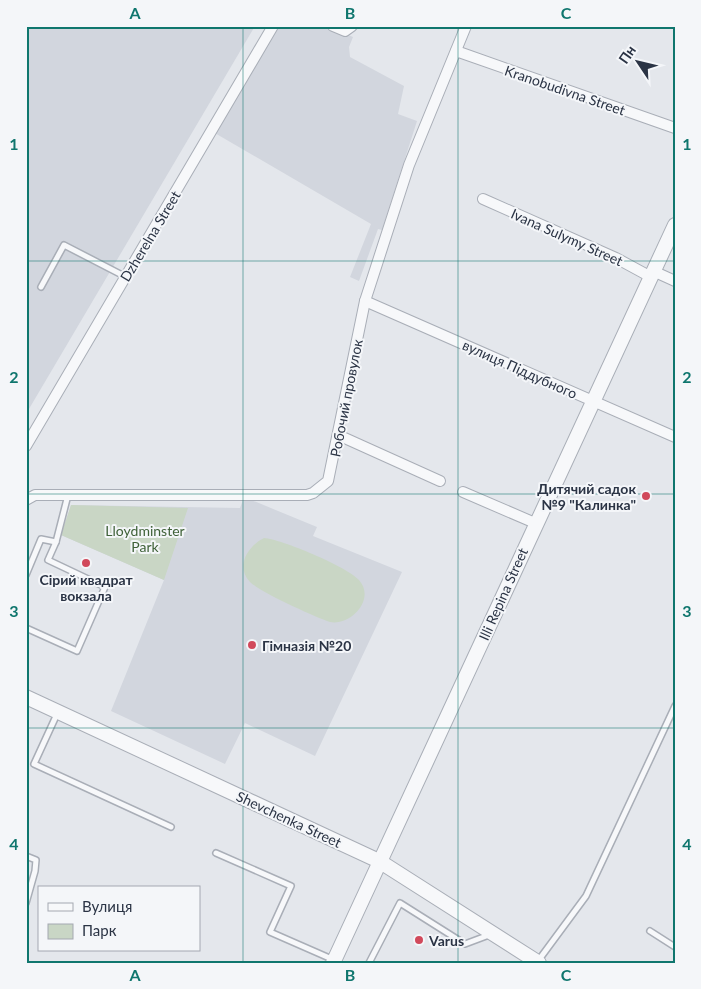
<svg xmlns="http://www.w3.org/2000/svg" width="701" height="989" viewBox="0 0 701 989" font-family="Lato,sans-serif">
  <rect width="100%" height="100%" fill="#e4e7ec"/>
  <g fill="#d2d6de">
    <path d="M26,26h229l-229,388z"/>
    <path d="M276,26h52l25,11 -4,10 1,10 54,29 -6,28 19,7 -35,109 -4,-1 -19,52 -9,-4 21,-53 -158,-92z"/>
    <path d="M244,497l73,30 -4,9 89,36 -87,184 -70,-33 -20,41 -114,-53 53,-131 -103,-45 10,-30 169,3z"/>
  </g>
  <g fill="#c9d6c5">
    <path d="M71,505l117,3 -24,72 -103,-45z"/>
    <path d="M264,538c17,1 84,29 95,42 17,19 -8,46 -29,42 -15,-5 -70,-30 -80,-40 -15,-16 -2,-36 14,-44z"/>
  </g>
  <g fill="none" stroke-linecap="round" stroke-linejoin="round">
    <defs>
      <g id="service">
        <path d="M41,287l23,-42 62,32"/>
        <path d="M26,575l15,-36 15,3"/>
        <path d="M26,628l51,23 28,-64 -57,-27 8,-18 12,-47"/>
        <path d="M57,714l-23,50 137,63"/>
        <path d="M216,853l75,33 -21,46 64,28"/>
        <path d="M26,856l10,4 -1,11 -9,32"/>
        <path d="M650,931l25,16"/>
        <path d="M538,961l48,-65 89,-190"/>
        <path d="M369,963l31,-60 65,41 24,-9"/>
      </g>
      <g id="minor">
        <path d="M333,26l12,5 7,-5"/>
        <path d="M456,51l219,77"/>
        <path d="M483,199l133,59 35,19"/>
        <path d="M653,271l22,10"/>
        <path d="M365,301l310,136"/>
        <path d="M338,435l102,46"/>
        <path d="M26,446l247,-420"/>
        <path d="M463,492l72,31"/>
        <path d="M26,500l9,-5h272l6,-2 15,-12 37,-180 44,-136 57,-139"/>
      </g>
      <g id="tertiary">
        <path d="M26,697l353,164 160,102"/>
        <path d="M333,963l342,-738"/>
      </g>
    </defs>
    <use href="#service" stroke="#a9aeb7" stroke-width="8"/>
    <use href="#minor" stroke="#a9aeb7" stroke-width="12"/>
    <use href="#tertiary" stroke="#a9aeb7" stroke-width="16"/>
    <use href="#service" stroke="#f7f8fa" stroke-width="5"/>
    <use href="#minor" stroke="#f7f8fa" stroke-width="10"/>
    <use href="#tertiary" stroke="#f7f8fa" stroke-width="14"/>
  </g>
  <path fill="none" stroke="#0f766e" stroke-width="1" stroke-opacity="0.55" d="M243,26v937M458,26v937M26,261h649M26,494h649M26,728h649"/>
  <g fill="#d1495b" stroke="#f4f6f9" stroke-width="2">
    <circle cx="646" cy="496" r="5"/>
    <circle cx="86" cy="563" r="5"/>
    <circle cx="252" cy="645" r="5"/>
    <circle cx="419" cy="940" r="5"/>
  </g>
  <g text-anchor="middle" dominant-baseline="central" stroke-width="4" stroke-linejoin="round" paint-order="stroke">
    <g font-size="14" fill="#2b3445" stroke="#f4f6f9">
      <text transform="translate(565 90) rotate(19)">Kranobudivna Street</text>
      <text transform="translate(150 236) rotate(-59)">Dzherelna Street</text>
      <text transform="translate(567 237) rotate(24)">Ivana Sulymy Street</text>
      <text transform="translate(520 369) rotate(24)">вулиця Піддубного</text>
      <text transform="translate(346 398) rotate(-79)">Робочий провулок</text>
      <text transform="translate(503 594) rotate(-66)">Illi Repina Street</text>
      <text transform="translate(289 819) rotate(25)">Shevchenka Street</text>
    </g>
    <g font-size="14" font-weight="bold" fill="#2b3445" stroke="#f4f6f9" text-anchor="start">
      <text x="636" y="488" text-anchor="end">Дитячий садок<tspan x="636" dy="16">№9 "Калинка"</tspan></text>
      <text x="86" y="579" text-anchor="middle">Сірий квадрат<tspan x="86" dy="16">вокзала</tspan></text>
      <text x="262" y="645">Гімназія №20</text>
      <text x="429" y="940">Varus</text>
    </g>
    <g font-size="14" fill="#3f6138" stroke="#f4f6f9">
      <text x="145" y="530">Lloydminster<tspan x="145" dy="16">Park</tspan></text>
    </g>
  </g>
  <rect width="701" height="989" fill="none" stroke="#f4f6f9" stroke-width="55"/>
  <rect x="38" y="886" width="162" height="65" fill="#f4f6f9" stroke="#a4a8b1"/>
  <rect x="48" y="903" width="25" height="8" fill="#f7f8fa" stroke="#a4a8b1"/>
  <text x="82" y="912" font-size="15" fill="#2b3445">Вулиця</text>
  <rect x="48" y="924" width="25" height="15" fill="#c9d6c5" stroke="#a4a8b1"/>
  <text x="82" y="936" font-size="15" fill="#2b3445">Парк</text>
  <g transform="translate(638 62) rotate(305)" stroke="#f4f6f9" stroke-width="4" paint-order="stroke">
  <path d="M0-4L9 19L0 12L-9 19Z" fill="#2b3445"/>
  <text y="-8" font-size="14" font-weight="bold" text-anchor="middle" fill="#2b3445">Пн</text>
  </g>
  <rect x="28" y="28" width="646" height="934" fill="none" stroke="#0f766e" stroke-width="2"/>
  <g font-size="16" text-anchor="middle" font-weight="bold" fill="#0f766e">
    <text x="135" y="19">A</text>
    <text x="350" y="19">B</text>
    <text x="566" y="19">C</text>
    <text x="14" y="150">1</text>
    <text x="687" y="150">1</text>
    <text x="14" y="383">2</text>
    <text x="687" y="383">2</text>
    <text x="14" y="617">3</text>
    <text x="687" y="617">3</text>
    <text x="14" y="850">4</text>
    <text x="687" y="850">4</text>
    <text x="135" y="981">A</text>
    <text x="350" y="981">B</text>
    <text x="566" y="981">C</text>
  </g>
</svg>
